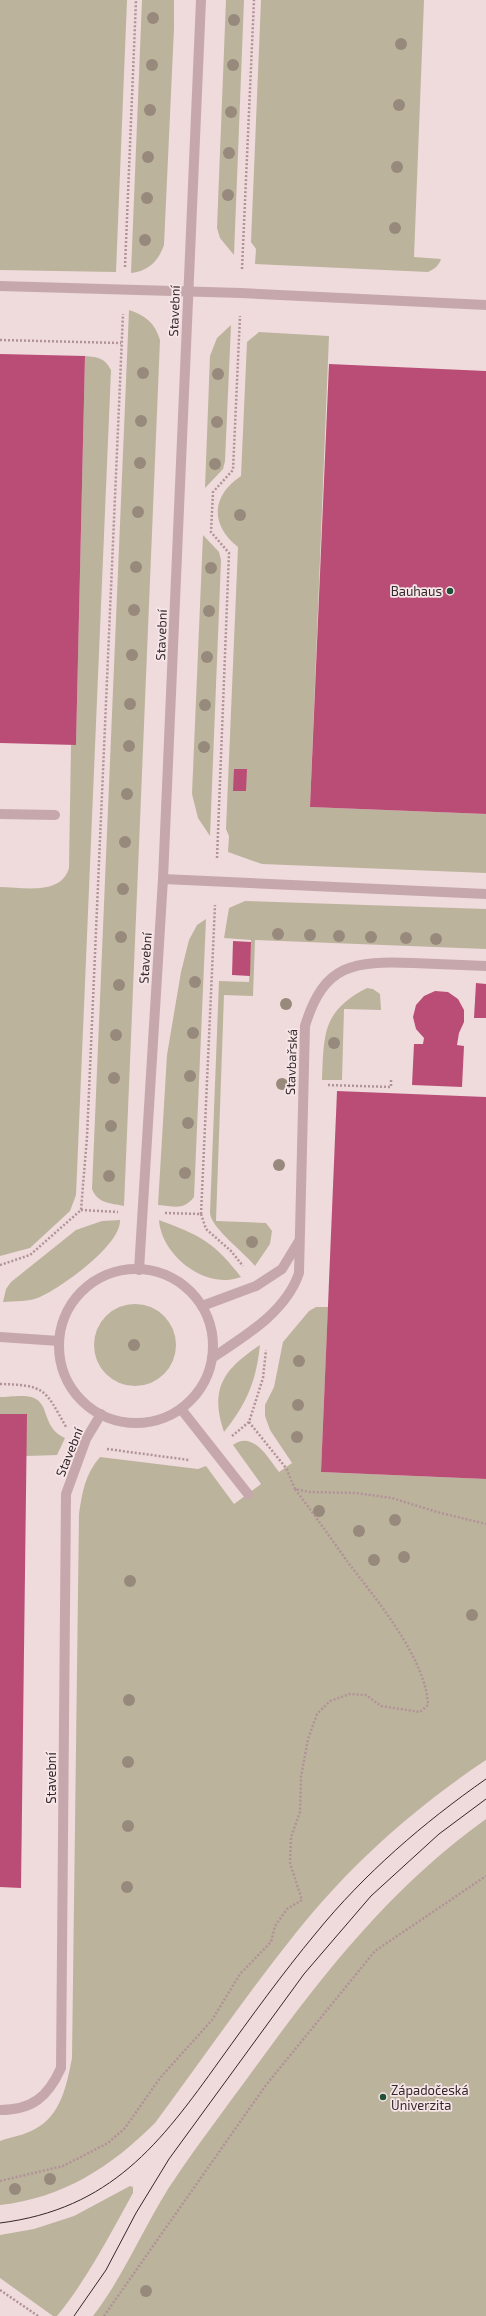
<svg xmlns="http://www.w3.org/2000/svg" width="486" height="2316" viewBox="0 0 486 2316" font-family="'Exo 2',sans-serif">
  <rect width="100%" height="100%" fill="#efdbdc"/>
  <g fill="#bcb39c">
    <path d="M0,0h127l-11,272 -116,-2z"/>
    <path d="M142,0h32v28l-10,217c-6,17 -16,26 -33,28z"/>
    <path d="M226,0h18l-10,255 -14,-17 -3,-10z"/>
    <path d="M261,0h163l-10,257 27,2c-2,6 -6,10 -13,13l-173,-8 1,-15 -5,-7z"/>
    <path d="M129,310c16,5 26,13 31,30l-36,866c-13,-3 -26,-2 -32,-17z"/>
    <path d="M231,325l-6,136 -2,8 -18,19 5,-132 7,-18z"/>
    <path d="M259,332l70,4 -19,471 176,7v59l-224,-9 -34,-12 1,-16 -3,-7 12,-282c-28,-22 -27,-51 3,-71l6,-134z"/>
    <path d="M85,356c13,1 20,2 26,14l-35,825 -6,16 -40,37 -30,8v-369c23,0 61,9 69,-19l2,-123 5,-1z"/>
    <path d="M203,535l16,17 2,8 -11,276 -12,-18 -6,-24z"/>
    <path d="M245,901l241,8v40l-231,-9 -2,56 -29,-1 -8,226 50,2 6,8 -2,13 -15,22c-11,-14 -44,-38 -45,-53l9,-232 30,1 2,-42 -27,-2 5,-30z"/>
    <path d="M206,919l-12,278c-11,14 -20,9 -36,8l9,-150 14,-83 8,-32 8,-15z"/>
    <path d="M367,988l6,1 7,5 1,16 -37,-1 -2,71h-20c2,-46 0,-69 45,-92z"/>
    <path d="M120,1220c1,25 -58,67 -80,77 -10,5 -26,4 -37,5l3,-13 5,-7 65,-52 26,-9z"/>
    <path d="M159,1220c42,16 54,21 82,57 -4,1 -10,3 -15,3 -31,1 -65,-29 -67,-60z"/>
    <circle cx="135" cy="1345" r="41"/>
    <path d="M316,1307h12l-7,165 165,7v281c-72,48 -137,106 -191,174 -49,61 -93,126 -140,189 -44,44 -92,75 -155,82v-64c11,-4 25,-6 35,-12 26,-13 32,-45 37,-71l7,-544c3,-21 6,-40 21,-57l98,12 8,-3 28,38 27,-20 -28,-39c20,-15 35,13 46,27l13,-9 -22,-33 -5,-14v-11l9,-18 9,-45 26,-31z"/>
    <path d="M260,1345c-4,37 -13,58 -36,87 -15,-44 0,-63 36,-87z"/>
    <path d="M0,1397c9,0 26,-3 34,1 16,7 8,30 31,40l-8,17 -31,1 -26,-42z"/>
    <path d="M486,1819v497h-393c30,-39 49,-85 75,-127 27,-41 57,-80 86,-120 69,-95 136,-181 232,-250z"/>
    <path d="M130,2186l3,1v6c-24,43 -45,85 -76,123h-4l-53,-38v-43l34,-6 40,-13z"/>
  </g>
  <g fill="#ba4d76">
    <path d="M0,354l85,2 -9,389 -76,-2z"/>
    <path d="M329,364l157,7v443l-176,-7z"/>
    <path d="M234,769h13l-1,22h-13z"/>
    <path d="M233,941l18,1 -1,34 -18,-1z"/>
    <path d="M476,983l10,1v34h-12z"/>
    <path d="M435,991l13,1 10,7 6,11v12l-5,11 -2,12 7,1 -2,41 -50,-2 2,-41h9l1,-6 -8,-9 -3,-12 3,-12 8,-9z"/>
    <path d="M337,1091l149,6v382l-165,-7z"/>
    <path d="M0,1414h27l-6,474 -21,-1z"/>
  </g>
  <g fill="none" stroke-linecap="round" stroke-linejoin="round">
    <g stroke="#b19298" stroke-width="2.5" stroke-dasharray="2 2" stroke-linecap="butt">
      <path d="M125,267l11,-267"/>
      <path d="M242,269l12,-269"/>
      <path d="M0,340l121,3"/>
      <path d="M217,858l12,-305 -18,-21 2,-40 20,-22 7,-154"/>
      <path d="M328,1085l63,2v-7"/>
      <path d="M81,1210l37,2"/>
      <path d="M165,1213l36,1 5,15 25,22 12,15"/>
      <path d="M201,1214l14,-309"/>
      <path d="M0,1265l30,-10 51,-45 6,-73 36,-823"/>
      <path d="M0,1384c45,1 45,5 66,43"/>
      <path d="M249,1422l37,46 9,21 14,3 47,1 36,5 45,14 49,12"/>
      <path d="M232,1436l17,-14 14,-44 3,-28"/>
      <path d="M107,1449l82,11"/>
      <path d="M0,2181l63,-15 45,-23 17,-15 35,-50 52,-58 28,-46 31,-32 4,-16 12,-17 15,-9 -12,-37 1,-26 9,-25 1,-35 7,-38 9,-25 13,-13 20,-7 16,1 15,11 39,6 8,-7c-2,-47 -53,-107 -81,-144 -17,-24 -34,-48 -52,-72"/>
      <path d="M0,2290l38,26"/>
      <path d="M104,2316l162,-231 109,-134 111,-75"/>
    </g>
    <g stroke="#c6a8ac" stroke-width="10">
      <path d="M0,286l241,7 245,12"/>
      <path d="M0,814l55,1"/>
      <path d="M163,879l323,15"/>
      <path d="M202,1306l54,-20 26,-17 17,-28"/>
      <path d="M212,1358c33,-22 74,-46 87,-85l6,-247c19,-63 49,-65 108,-63 24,1 49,2 73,3"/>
      <path d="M181,1409l67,85"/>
      <path d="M0,2110c32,0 48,-13 61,-42l5,-574 20,-55 15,-25"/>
    </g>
    <g stroke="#c6a8ac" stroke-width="10">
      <circle cx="136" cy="1346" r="77"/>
      <path d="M139,1270l24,-391 38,-879"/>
      <path d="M0,1337l59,4"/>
    </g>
    <g stroke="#33272b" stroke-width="1">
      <path d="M0,2223c111,-14 160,-79 220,-163 31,-43 62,-86 96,-127 48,-59 107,-110 170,-154"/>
      <path d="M74,2316l32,-46 30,-57 33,-54 135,-185 67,-78 68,-62 47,-35"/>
    </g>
  </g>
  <g fill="#978a7c">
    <circle cx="153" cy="18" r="6"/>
    <circle cx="234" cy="20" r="6"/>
    <circle cx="401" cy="44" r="6"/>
    <circle cx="152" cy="65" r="6"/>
    <circle cx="233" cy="65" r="6"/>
    <circle cx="399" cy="105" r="6"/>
    <circle cx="150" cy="110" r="6"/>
    <circle cx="231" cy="112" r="6"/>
    <circle cx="229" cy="153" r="6"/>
    <circle cx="148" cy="157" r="6"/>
    <circle cx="397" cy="167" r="6"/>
    <circle cx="228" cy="195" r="6"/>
    <circle cx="147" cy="198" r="6"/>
    <circle cx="395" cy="228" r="6"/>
    <circle cx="145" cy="240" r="6"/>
    <circle cx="143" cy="373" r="6"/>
    <circle cx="218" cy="374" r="6"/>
    <circle cx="141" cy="421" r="6"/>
    <circle cx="217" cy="422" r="6"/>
    <circle cx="140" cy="463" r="6"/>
    <circle cx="215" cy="464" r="6"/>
    <circle cx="138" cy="512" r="6"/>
    <circle cx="240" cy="515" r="6"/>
    <circle cx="136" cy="567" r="6"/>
    <circle cx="211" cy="568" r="6"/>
    <circle cx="134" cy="610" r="6"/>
    <circle cx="209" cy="611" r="6"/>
    <circle cx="132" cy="655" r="6"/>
    <circle cx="207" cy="657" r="6"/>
    <circle cx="130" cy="704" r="6"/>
    <circle cx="205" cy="705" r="6"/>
    <circle cx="129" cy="746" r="6"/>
    <circle cx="204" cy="747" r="6"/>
    <circle cx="127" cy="794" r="6"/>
    <circle cx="125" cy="842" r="6"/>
    <circle cx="123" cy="889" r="6"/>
    <circle cx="278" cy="934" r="6"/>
    <circle cx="310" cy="935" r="6"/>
    <circle cx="339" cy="936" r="6"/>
    <circle cx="121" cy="937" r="6"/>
    <circle cx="371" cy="937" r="6"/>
    <circle cx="406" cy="938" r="6"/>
    <circle cx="436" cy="939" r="6"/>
    <circle cx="195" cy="982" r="6"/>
    <circle cx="119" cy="985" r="6"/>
    <circle cx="286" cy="1004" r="6"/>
    <circle cx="193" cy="1033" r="6"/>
    <circle cx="116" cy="1035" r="6"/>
    <circle cx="334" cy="1043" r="6"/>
    <circle cx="190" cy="1076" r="6"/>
    <circle cx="114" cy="1078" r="6"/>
    <circle cx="282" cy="1084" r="6"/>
    <circle cx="188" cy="1123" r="6"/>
    <circle cx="111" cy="1126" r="6"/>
    <circle cx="279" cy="1165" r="6"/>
    <circle cx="185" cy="1173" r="6"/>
    <circle cx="109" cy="1176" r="6"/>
    <circle cx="252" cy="1242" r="6"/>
    <circle cx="134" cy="1345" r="6"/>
    <circle cx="299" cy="1361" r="6"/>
    <circle cx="298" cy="1405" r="6"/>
    <circle cx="297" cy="1437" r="6"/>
    <circle cx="319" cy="1511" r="6"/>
    <circle cx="395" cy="1520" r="6"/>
    <circle cx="359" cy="1531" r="6"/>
    <circle cx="404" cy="1557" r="6"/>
    <circle cx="374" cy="1560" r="6"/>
    <circle cx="130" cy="1581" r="6"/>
    <circle cx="472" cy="1615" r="6"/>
    <circle cx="129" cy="1700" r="6"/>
    <circle cx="128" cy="1762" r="6"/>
    <circle cx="128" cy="1826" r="6"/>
    <circle cx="127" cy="1887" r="6"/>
    <circle cx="50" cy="2179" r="6"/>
    <circle cx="15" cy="2189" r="6"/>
    <circle cx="146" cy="2291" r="6"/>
  </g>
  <g fill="#215037" stroke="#f7e6e8" stroke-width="1.5">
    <circle cx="450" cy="591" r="4"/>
    <circle cx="383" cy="2097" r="4"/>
  </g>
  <g text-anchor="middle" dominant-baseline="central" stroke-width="3.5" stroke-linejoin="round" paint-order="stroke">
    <g font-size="13" fill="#33272b" stroke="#f7e6e8">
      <text transform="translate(174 311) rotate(-88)">Stavební</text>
      <text transform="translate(161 635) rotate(-88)">Stavební</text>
      <text transform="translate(145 958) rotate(-86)">Stavební</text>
      <text transform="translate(291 1062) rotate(-88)">Stavbařská</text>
      <text transform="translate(69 1452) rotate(-68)">Stavební</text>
      <text transform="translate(51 1778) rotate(-90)">Stavební</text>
    </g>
    <g font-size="13" fill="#33272b" stroke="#f7e6e8" text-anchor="end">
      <text x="442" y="591">Bauhaus</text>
      <text x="391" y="2090" text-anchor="start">Západočeská<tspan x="391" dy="15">Univerzita</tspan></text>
    </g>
  </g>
</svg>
